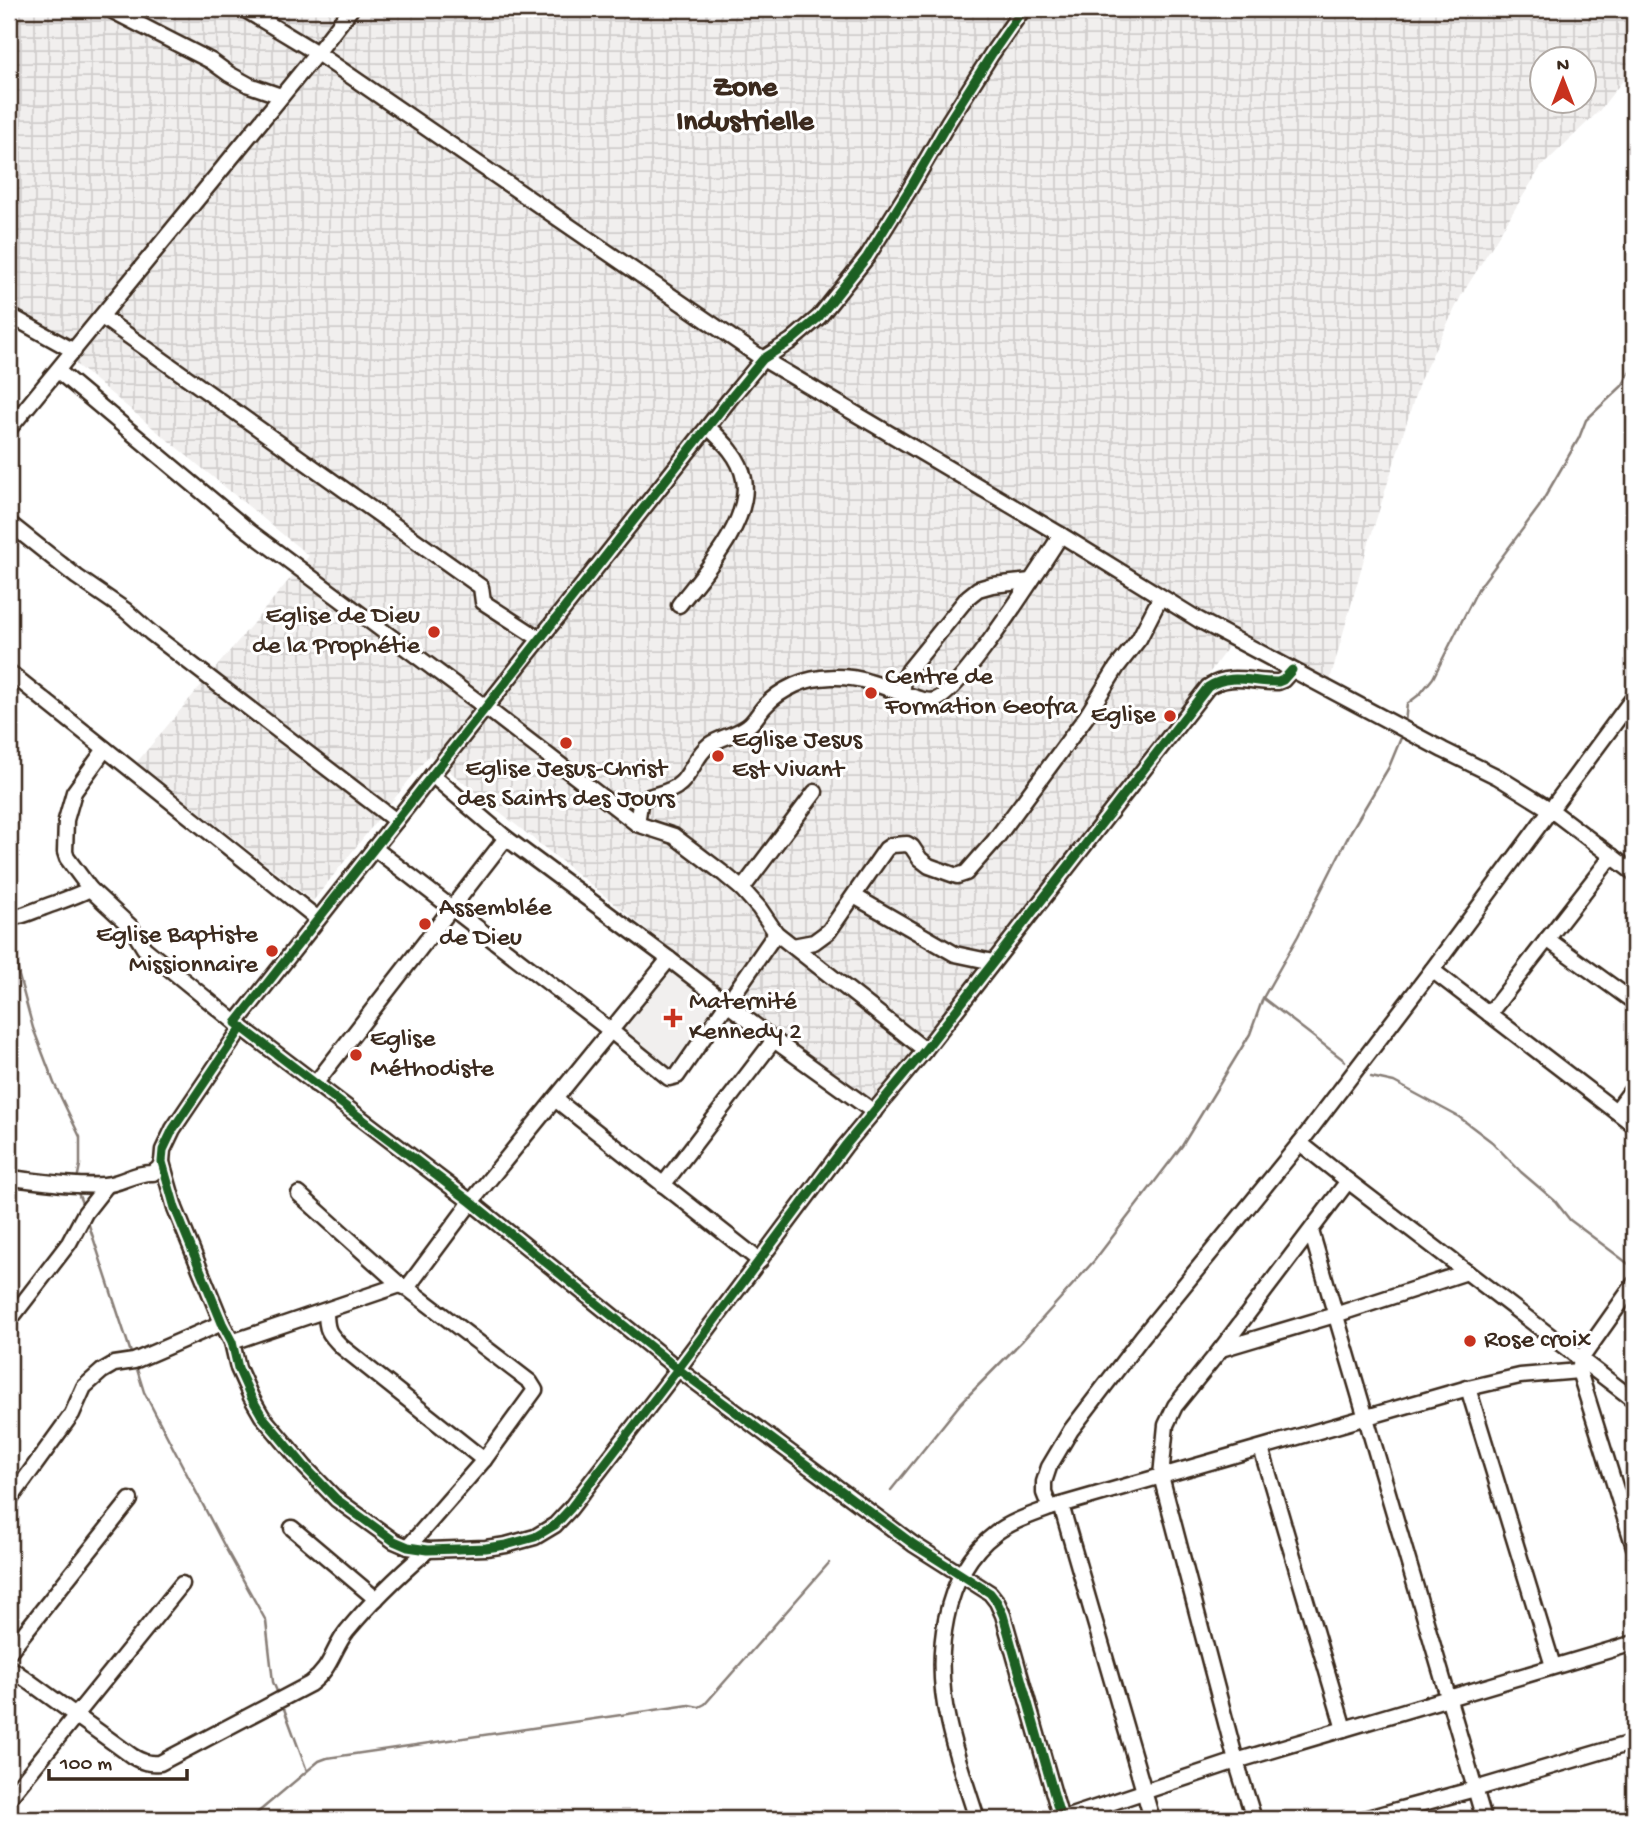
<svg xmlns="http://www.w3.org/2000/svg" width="1643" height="1828" viewBox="0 0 1643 1828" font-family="'Gochi Hand',sans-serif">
  <defs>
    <pattern id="industrial-grid" width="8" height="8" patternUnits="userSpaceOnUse" patternTransform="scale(1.75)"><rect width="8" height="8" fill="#f1efee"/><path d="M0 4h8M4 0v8" fill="none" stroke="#d0cdcc"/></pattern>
  </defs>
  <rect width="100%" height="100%" fill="#fff"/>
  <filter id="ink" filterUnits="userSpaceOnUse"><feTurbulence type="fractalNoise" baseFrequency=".0143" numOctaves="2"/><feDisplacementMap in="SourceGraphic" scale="14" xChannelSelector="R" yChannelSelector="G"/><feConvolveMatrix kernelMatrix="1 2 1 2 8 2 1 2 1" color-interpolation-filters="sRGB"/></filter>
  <g filter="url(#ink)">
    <path fill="#f1efee" d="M673,965l54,41 -54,73 -57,-49z"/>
    <path fill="url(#industrial-grid)" fill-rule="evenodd" d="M9,9h1625v57l-35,45 -58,56 -80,129 -41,84 -55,175 -37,132 -94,-48 -169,232 -191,241 -445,-357 -116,146 -176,-139 172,-206 -246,-202 -54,-30zM1542,60h42v42h-42z"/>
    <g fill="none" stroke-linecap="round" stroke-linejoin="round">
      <g stroke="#887e77" stroke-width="2.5">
        <path d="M1405,723l2,-19 13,-10 13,-16 45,-89 61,-82 40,-69 7,-18 36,-34 12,-21"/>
        <path d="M10,923l9,53 14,52 21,55 26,54v28l-3,15"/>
        <path d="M1263,998l82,63"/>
        <path d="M1371,1077l23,5 65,35 33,25 29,30 34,29 15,19 64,48"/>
        <path d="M77,1190l6,16"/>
        <path d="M87,1219l45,137"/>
        <path d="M136,1366l8,26 82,157 40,72 7,61 6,14"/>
        <path d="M891,1490l70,-87 62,-63 71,-79 88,-115 68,-112 13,-36 35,-62 53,-105 38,-64 14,-34"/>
        <path d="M283,1706l24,65"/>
        <path d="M250,1819l69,-58 8,-3 362,-53 10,2 6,-3 124,-141"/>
      </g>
      <defs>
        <g id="minor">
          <path d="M109,9l102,52 18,13 20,11 32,11"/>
          <path d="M244,9l73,44 446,306 298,176 138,85 244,130 55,27 53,33 83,63"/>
          <path d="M1023,9l-32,46 -42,66 -40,69 -42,67 -48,60 -28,24 -28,18 -34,41 -493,623 235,179 207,167 235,175 77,49 7,9 6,13 58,204"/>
          <path d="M9,315l65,36"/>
          <path d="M102,317l379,270 2,15 57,37"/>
          <path d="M58,371l191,160 236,176 152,117 37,12 50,38 18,15 17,19 17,25 149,117"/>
          <path d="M9,429l308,-376 34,-44"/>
          <path d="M9,523l68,54 48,33 26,23 245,188"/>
          <path d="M679,605c24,-31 73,-84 65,-126 -4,-22 -21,-38 -36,-52"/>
          <path d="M9,672l309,247"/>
          <path d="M902,694l2,-15 5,-9 59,-73 10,-8 14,-4 39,-4"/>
          <path d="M105,749l-31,43 -8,28 -1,32 2,6 23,31 41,38 13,21 92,75"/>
          <path d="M432,775l74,63 163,121 105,81 100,72"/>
          <path d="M637,824l3,-20 2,-4c13,-7 28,-6 39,-17 11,-11 15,-28 28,-38 12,-8 27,-10 39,-19 7,-5 11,-14 17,-20 8,-9 19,-16 30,-21 21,-10 53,-10 74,-3 14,4 27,10 41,14 8,2 17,7 25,4 26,-7 107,-136 126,-165"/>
          <path d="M374,848l237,183 58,47 8,-2 99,-143"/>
          <path d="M742,889l73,-97"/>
          <path d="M854,896l101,58 38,8"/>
          <path d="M9,916c12,2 21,-4 33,-8 16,-6 32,-11 48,-19"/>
          <path d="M1547,939l87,63"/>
          <path d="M793,946l21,-4 15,-11 57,-82 6,-4 15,-1 5,3 8,12 9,7 28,10 9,-3 29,-33 91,-123 31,-50 22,-28 21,-41"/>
          <path d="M1432,970l202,155"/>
          <path d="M1489,1014l123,-158"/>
          <path d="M242,1027l-69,102 -10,21 -1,12 13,46 47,115 10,19 6,26 13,29 11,19 43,51 31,32 58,42 14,6 20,3 58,-2 20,-3 29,-8 20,-12 15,-16 108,-140 167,-223 80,-96 283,-363c23,-15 45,-4 70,-5l5,-2 9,-10"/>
          <path d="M315,1084l191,-246"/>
          <path d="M555,1099l205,162"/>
          <path d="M1616,1111l18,-24"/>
          <path d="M1300,1143l48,38 286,219"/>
          <path d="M9,1178c31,3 63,9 95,7 17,-1 31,-13 49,-12l6,-5 3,-6"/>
          <path d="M663,1185l111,-145"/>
          <path d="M299,1194l101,91 7,3 123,94 5,8 -51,70 -76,87"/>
          <path d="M1311,1231l173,588"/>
          <path d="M1634,1284l-53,75 -2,12 55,176"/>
          <path d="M407,1288l64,-86 198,-243"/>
          <path d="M326,1311c0,19 2,22 16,36l142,113"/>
          <path d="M9,1321l60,-78 16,-30 22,-28"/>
          <path d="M232,1342l168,-57"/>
          <path d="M1221,1349l114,-34 132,-43"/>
          <path d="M1468,1388l85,278"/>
          <path d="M1261,1448l83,281"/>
          <path d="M9,1501l63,-87 12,-27 18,-16 12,-7 20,-3 88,-38"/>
          <path d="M1061,1505l91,314"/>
          <path d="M1050,1508l-6,-15v-11l5,-15 22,-37 71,-93 158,-194 132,-173 202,-273"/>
          <path d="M292,1528l84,71"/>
          <path d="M9,1652l121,-152"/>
          <path d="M9,1667l123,89c10,6 16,8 28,7l150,-79c22,-16 22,-34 37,-53 24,-29 52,-56 81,-81"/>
          <path d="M9,1798l173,-214"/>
          <path d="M977,1819c-10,-32 -22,-65 -29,-98 -14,-63 -7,-147 48,-188 16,-12 36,-18 54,-25l418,-120 52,-12 59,-5"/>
          <path d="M1062,1819l174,-58 398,-118"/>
          <path d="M1254,1819l-18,-58 -75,-285 5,-51 9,-19 46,-57 127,-168"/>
          <path d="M1364,1819l111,-30 159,-47"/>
        </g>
      </defs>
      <use href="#minor" stroke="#3b2a1e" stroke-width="19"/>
      <use href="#minor" stroke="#fff" stroke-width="14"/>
      <defs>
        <g id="cycleway">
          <path d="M1023,9l-32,46 -42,66 -40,69 -42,67 -48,60 -28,24 -28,18 -34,41 -493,623 235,179 207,167 235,175 77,49 7,9 6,13 58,204"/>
          <path d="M242,1027l-69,102 -10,21 -1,12 13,46 47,115 10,19 6,26 13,29 11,19 43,51 31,32 58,42 14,6 20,3 58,-2 20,-3 29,-8 20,-12 15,-16 108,-140 167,-223 80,-96 283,-363c23,-15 45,-4 70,-5l5,-2 9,-10"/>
        </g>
      </defs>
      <use href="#cycleway" stroke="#fff" stroke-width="13"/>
      <use href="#cycleway" stroke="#1b5e20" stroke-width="9"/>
    </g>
  </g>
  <g fill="#c8321e" stroke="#fff" stroke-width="2.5">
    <circle cx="434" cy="632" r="7"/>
    <circle cx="871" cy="693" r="7"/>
    <circle cx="1170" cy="716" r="7"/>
    <circle cx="566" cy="743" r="7"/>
    <circle cx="718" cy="756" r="7"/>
    <circle cx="425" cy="924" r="7"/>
    <circle cx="272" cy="951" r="7"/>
    <path d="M669.5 1007.5h7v7h7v7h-7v7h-7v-7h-7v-7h7z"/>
    <circle cx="356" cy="1055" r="7"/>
    <circle cx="1470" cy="1341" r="7"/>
  </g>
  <g text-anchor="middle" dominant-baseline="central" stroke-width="6" stroke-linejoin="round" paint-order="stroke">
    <g font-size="26" fill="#3b2a1e" stroke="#fff" text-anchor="start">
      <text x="420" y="617" text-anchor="end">Eglise de Dieu<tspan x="420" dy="30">de la Prophétie</tspan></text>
      <text x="885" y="678">Centre de<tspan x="885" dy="30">Formation Geofra</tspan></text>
      <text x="1156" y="716" text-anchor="end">Eglise</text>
      <text x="732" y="741">Eglise Jesus<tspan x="732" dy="30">Est Vivant</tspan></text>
      <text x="566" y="770" text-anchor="middle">Eglise Jesus-Christ<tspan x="566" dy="30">des Saints des Jours</tspan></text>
      <text x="439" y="909">Assemblée<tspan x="439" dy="30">de Dieu</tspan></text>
      <text x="258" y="936" text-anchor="end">Eglise Baptiste<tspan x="258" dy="30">Missionnaire</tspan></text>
      <text x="689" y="1003">Maternité<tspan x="689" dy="30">Kennedy 2</tspan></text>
      <text x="370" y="1040">Eglise<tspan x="370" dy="30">Méthodiste</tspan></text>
      <text x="1484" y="1341">Rose croix</text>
    </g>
    <g font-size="30" font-weight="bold" fill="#3b2a1e" stroke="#fff">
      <text x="745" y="89">Zone<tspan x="745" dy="34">Industrielle</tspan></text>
    </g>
  </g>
  <rect width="1643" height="1828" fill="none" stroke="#fff" stroke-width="35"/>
  <rect x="18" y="18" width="1608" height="1793" fill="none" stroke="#3b2a1e" stroke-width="2.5" filter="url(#ink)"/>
  <g transform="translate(1563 80)"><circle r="33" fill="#ffffff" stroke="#b1aaa5" stroke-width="2"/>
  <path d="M0-5L12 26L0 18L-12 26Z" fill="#c8321e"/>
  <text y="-10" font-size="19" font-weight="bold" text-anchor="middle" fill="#3b2a1e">N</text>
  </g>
  <path d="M49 1769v10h138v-10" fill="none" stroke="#3b2a1e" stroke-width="3.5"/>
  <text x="60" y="1769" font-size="21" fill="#3b2a1e" stroke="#ffffff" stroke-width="5" paint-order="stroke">100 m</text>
</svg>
